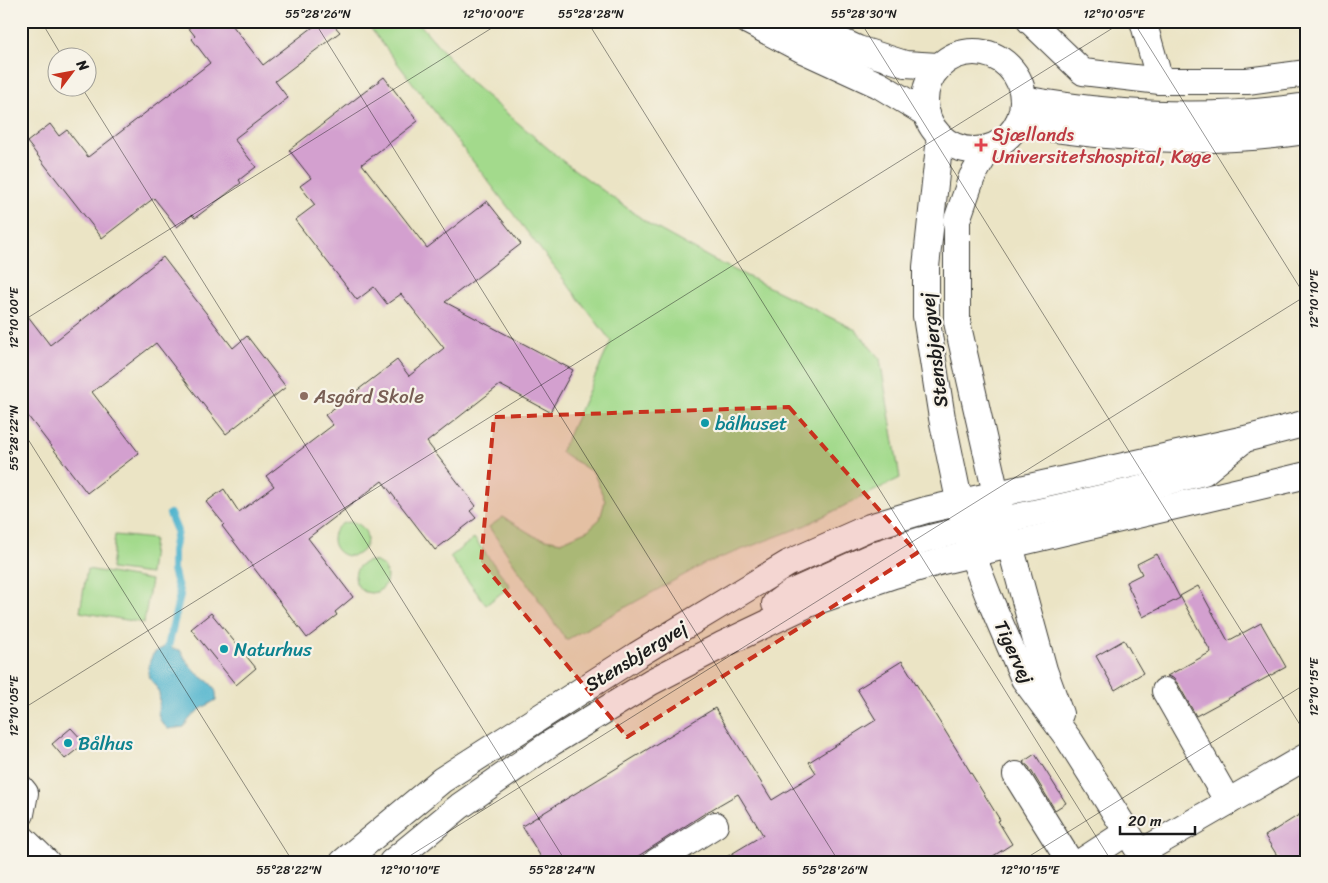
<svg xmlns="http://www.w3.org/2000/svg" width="1328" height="883" viewBox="0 0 1328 883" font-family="Sriracha,sans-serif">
  <rect width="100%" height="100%" fill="#f7f3e8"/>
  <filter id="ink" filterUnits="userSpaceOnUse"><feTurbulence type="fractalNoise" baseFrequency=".02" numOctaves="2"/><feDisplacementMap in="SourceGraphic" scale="10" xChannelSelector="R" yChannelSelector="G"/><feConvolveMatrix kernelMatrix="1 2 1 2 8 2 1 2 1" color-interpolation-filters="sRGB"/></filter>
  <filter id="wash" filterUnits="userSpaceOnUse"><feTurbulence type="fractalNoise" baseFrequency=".0096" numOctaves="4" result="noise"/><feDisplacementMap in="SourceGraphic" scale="20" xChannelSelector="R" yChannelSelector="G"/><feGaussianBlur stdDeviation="1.12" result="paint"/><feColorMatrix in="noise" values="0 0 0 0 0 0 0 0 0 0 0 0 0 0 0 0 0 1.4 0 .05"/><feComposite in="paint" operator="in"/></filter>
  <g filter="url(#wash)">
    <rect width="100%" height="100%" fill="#ebe4c5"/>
    <g fill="#a3da8c" stroke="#607b54">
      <path d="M365,21h52l54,62 93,79 85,62 63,35 144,71 24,29 20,119 -96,48 -100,38 -138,76 -77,-113 14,-10 33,20 25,5 27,-12 12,-11 5,-18 -11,-28 -33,-21 50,-111z"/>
      <circle cx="350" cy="539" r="17"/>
      <path d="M115,535l39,4 -4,35 -39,-5z"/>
      <path d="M474,538l36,48 -24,19 -36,-48z"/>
      <circle cx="371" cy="577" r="16"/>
      <path d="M87,569l64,11 -7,43 -64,-11z"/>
    </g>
    <path fill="#4eb3cd" stroke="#356874" d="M164,647l16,3c4,7 8,14 14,20 8,10 25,13 22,30 -14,8 -24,13 -32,27l-16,2c-17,-15 -6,-20 -9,-36 -1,-7 -5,-8 -8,-13 -5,-7 -2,-21 3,-27 3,-2 7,-4 10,-6z"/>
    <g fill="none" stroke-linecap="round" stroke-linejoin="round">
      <path stroke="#4eb3cd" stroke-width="8" d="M168,647l12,-52 -7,-25v-19l4,-20 -7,-17"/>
    </g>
    <g id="blocks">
      <g fill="#d3a0cf">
        <path d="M183,21h46l34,44 58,-44h9l10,11 -65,49 13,17 -54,41 22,28 -17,13 2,3 -46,35 -3,-3 -15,12 -23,-29 -52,40 -75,-96 23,-18 9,12 8,-6 21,27 122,-94 -18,-24 3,-3z"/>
        <path d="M384,77l34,44 -56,43 65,84 60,-47 34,43 -76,58 128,68 -23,42 -50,-27 -73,57 49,64 -6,5 6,7 -41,32 -53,-69 -74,57 45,59 -18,15 2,3 -30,23 -85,-112 2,-2 -18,-22 18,-13 15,23 35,-26 -8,-10 67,-51 -8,-10 72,-55 12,16 35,-28 -43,-54 -14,10 -13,-17 -17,13 -62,-80 20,-15 -15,-19 11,-8 -22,-28z"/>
        <path d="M163,257l70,91 14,-12 39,51 -60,47 -70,-91 -64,49 47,61 -52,40 -66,-86v-100l29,38z"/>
        <path d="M1157,554l23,44 -37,19 -17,-35 16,-8 -5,-10z"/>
        <path d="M1198,586l30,55 33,-18 25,44 -90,49 -18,-32 -5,-6 -6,-2 44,-24 -31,-56z"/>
        <path d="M211,613l45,55 -20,17 -45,-56z"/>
        <path d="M1124,640l19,33 -28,17 -19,-34z"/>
        <path d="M902,661l98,159 -2,1 14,23 -28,18h-266l45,-27 -25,-41 -31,18 -78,50h-85l-22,-36 193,-118 57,92 44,-27 -7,-11 67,-42 -19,-31z"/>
        <path d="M71,728l14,15 -20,16 -13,-15z"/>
        <path d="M1035,754l31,49 -11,7 -26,-43 -6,-5z"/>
        <path d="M1307,810v52h-26l-16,-26z"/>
      </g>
    </g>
  </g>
  <g filter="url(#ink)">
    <use href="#blocks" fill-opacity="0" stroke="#3b3a35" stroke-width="1"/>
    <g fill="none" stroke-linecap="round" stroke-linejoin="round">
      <defs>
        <g id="minor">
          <path d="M748,21l57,30 74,34 48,29"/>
          <path d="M797,21l61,28 47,15 33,2"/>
          <path d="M1030,21l53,51 77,9h87l60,-8"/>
          <path d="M1143,21l17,60"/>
          <circle cx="974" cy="101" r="49"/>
          <path d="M1023,99c94,17 189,21 284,7"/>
          <path d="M1018,123c95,17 193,22 289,8"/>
          <path d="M940,137l-14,130v49l16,102 23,111 7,25 16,41 36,84 46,62 76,121"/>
          <path d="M989,148l-17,29 -15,43v102l39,172 48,176 16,44"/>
          <path d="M991,533l12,-13 129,-29 72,-19 37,-30"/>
          <path d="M775,604l15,-11 87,-39 45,-14 43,-11 12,-14"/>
          <path d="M1165,691l63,111"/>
          <path d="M1016,775l54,87"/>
          <path d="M21,788l4,5 -4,21"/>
          <path d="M21,837l26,25"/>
          <path d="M1140,853l167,-97"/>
          <path d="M343,862l99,-82 195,-125 152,-92 81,-36 56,-17 319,-71 62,-16"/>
          <path d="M392,862l68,-56 91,-63 100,-61 71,-37 86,-41 86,-29 48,-14 365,-86"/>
          <path d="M656,862l59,-37"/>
          <path d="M1081,862l46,-30"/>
        </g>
      </defs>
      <use href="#minor" stroke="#3b3a35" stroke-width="28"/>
      <use href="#minor" stroke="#fff" stroke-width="26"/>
    </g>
  </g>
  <path fill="#c8321e" fill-opacity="0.2" stroke="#c8321e" stroke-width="4" stroke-dasharray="10 6" stroke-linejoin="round" d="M789,407l128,146 -290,184 -146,-175 13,-145z"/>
  <path fill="none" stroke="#1c1c1c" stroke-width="1" stroke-opacity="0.45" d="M41,21l22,37M314,21l525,841M587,21l525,841M860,21l447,715M1133,21l174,278M82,88l484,774M21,322l482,-301M21,428l272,434M21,710l1103,-689M400,862l907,-567M1020,862l287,-179"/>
  <path fill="#e0444e" stroke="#f7f3e8" stroke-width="2" d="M978.5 137.5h5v5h5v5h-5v5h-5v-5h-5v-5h5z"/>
  <circle fill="#8d6e63" stroke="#f7f3e8" stroke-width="2" cx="304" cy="396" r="5"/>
  <g fill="#0f9aa8" stroke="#f7f3e8" stroke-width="2">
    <circle cx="705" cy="423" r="5"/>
    <circle cx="224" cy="649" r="5"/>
    <circle cx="68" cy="743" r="5"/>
  </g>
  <g text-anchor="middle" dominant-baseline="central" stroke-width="4.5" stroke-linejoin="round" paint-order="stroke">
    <g font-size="19" fill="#be3a42" stroke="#f7f3e8" text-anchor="start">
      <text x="992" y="134">Sjællands<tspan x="992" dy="22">Universitetshospital, Køge</tspan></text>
    </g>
    <g font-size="19" fill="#1c1c1c" stroke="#f7f3e8">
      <text transform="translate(934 350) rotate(-97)">Stensbjergvej</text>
      <text transform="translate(1014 652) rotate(65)">Tigervej</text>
      <text transform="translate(636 656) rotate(-32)">Stensbjergvej</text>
    </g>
    <g font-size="19" fill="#785e54" stroke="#f7f3e8" text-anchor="start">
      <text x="314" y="396">Asgård Skole</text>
    </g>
    <g font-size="19" fill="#0d838f" stroke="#f7f3e8" text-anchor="start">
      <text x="715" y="423">bålhuset</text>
      <text x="234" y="649">Naturhus</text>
      <text x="78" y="743">Bålhus</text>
    </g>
  </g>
  <rect width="1328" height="883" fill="none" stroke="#f7f3e8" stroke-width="55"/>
  <g transform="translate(72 72) rotate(58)"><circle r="24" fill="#f7f3e8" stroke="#9f9d96"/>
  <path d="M0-4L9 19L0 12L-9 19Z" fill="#c8321e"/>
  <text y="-8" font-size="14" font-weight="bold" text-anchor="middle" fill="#1c1c1c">N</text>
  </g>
  <path d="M1120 826v8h75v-8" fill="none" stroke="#1c1c1c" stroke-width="2.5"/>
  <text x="1128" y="826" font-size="15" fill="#1c1c1c" stroke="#f7f3e8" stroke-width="4" paint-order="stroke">20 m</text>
  <rect x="28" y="28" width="1272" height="828" fill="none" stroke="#1c1c1c" stroke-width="2"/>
  <g font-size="12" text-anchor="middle" fill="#1c1c1c">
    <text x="318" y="18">55°28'26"N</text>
    <text x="493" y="18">12°10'00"E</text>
    <text x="591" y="18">55°28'28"N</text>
    <text x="864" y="18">55°28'30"N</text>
    <text x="1114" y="18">12°10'05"E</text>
    <text transform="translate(1314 299) rotate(-90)" y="4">12°10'10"E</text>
    <text transform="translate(14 318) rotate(-90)" y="4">12°10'00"E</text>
    <text transform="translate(14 438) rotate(-90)" y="4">55°28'22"N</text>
    <text transform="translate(1314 687) rotate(-90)" y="4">12°10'15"E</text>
    <text transform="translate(14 706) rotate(-90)" y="4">12°10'05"E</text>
    <text x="289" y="874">55°28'22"N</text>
    <text x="410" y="874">12°10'10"E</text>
    <text x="562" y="874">55°28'24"N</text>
    <text x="835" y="874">55°28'26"N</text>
    <text x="1030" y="874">12°10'15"E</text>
  </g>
</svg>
